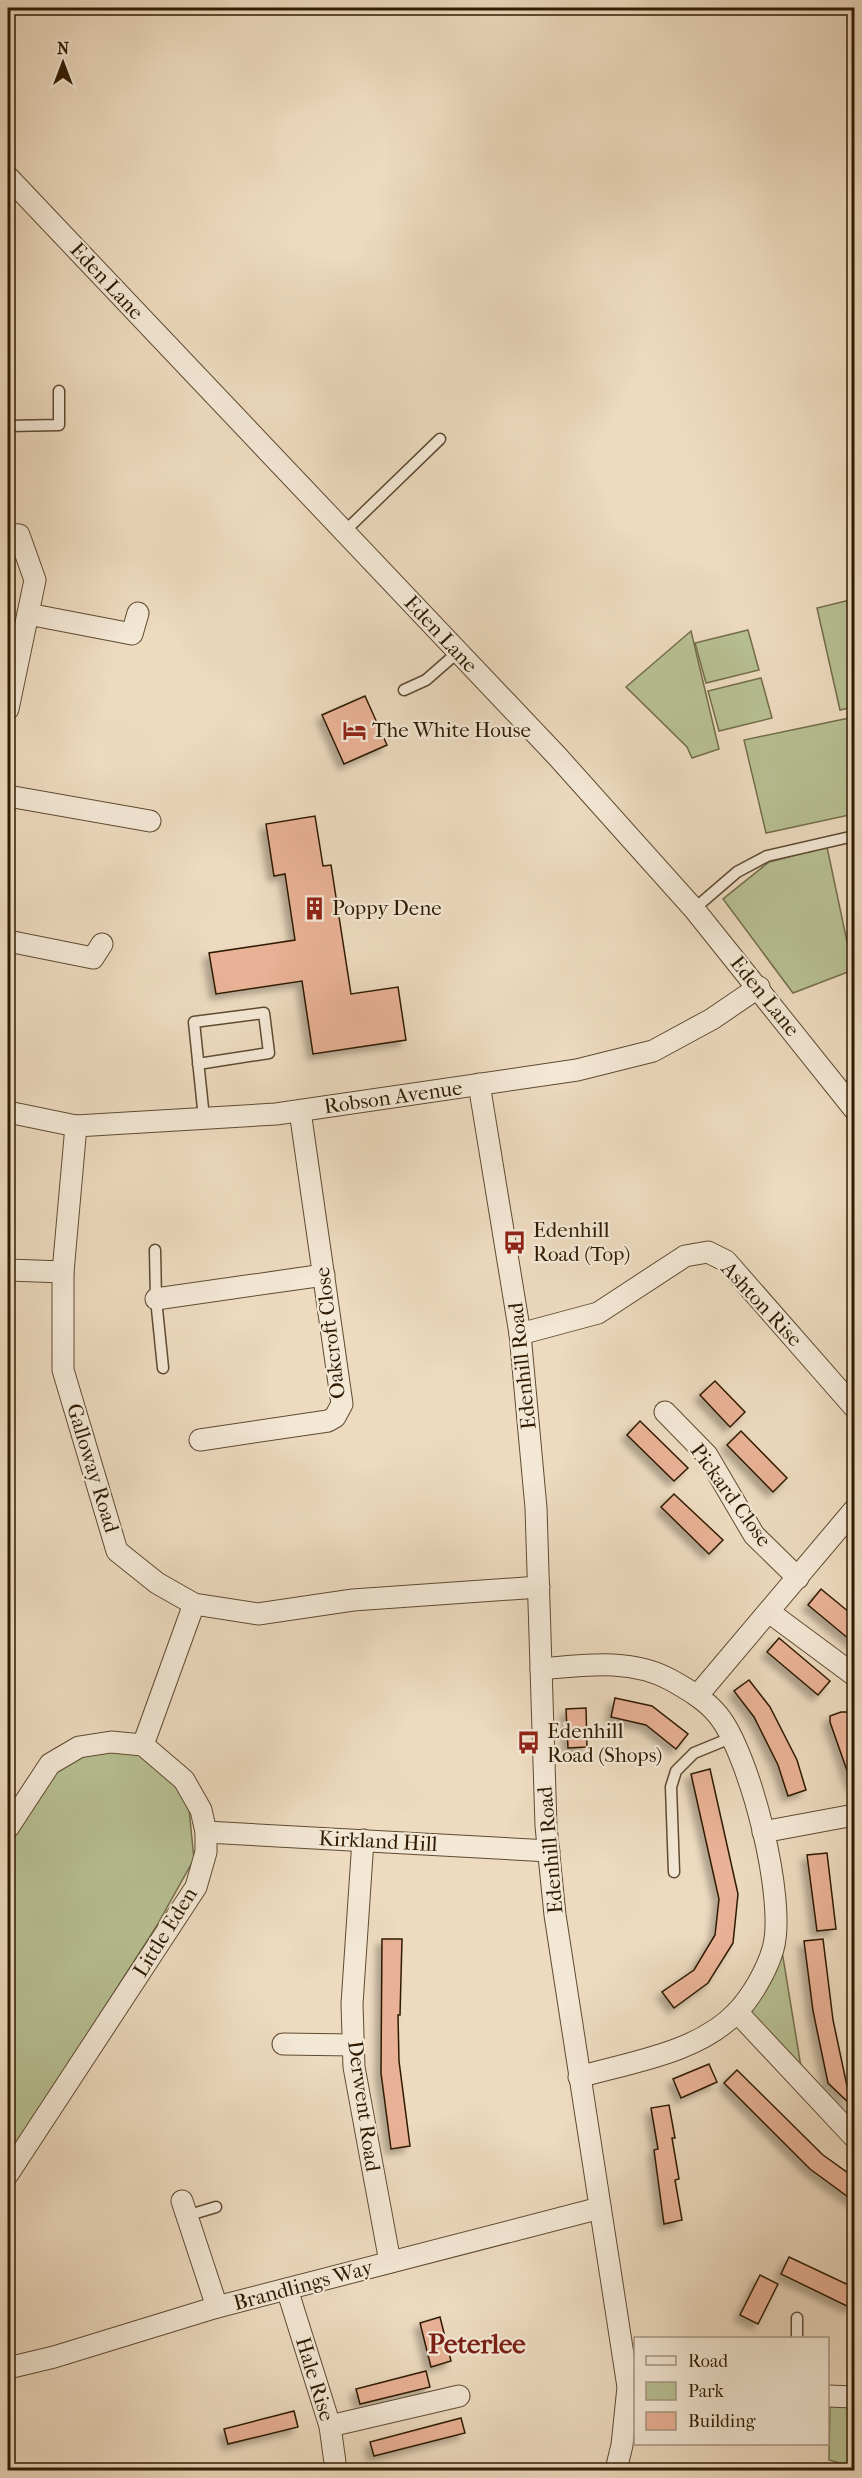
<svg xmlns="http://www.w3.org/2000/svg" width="862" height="2478" viewBox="0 0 862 2478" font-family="'IM FELL French Canon',serif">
  <defs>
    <filter id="shadow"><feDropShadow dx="-5.5" dy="5.5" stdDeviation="3" flood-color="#0004"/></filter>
  </defs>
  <rect width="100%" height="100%" fill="#eddabf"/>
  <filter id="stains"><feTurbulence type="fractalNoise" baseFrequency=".00333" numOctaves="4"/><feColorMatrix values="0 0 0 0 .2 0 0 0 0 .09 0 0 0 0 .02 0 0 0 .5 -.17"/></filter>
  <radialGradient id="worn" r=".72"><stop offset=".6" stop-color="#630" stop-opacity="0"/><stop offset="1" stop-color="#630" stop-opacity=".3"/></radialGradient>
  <g fill="#b7c093" stroke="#736e4a" stroke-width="1.5">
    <path d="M854,599v108l-14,3 -23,-102z"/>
    <path d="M748,630l11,40 -53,13 -11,-40z"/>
    <path d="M691,631l28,118 -27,9 -5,-11 -61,-60z"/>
    <path d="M761,678l11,40 -53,13 -11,-40z"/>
    <path d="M854,717v97l-88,19 -22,-93z"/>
    <path d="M827,847l26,123 -60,23 -70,-94 46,-37z"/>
    <path d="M110,1748l42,10 36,41 6,60 -38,68 -148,231v-321l50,-71 26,-12z"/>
    <path d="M781,1945l20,122 -54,-51z"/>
    <path d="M830,2402l24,2v63l-25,-7z"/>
  </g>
  <g fill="#e9b195" stroke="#2f1b02" stroke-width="1.5" filter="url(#shadow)">
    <path d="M365,696l22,49 -43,19 -22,-49z"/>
    <path d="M315,816l8,50 8,-1 20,129 47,-7 8,53 -93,14 -11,-73 -86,13 -7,-41 86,-13 -10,-66 -11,2 -8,-52z"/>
    <path d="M715,1381l30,31 -15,15 -30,-32z"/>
    <path d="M640,1421l48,47 -14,13 -47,-46z"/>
    <path d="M741,1431l46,47 -14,14 -46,-47z"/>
    <path d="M674,1494l49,46 -14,14 -48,-47z"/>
    <path d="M821,1589l34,28v27l-47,-39z"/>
    <path d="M779,1638l51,43 -12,14 -51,-43z"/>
    <path d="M749,1680l21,27 27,53 9,30 -18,6 -10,-31 -24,-48 -20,-26z"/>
    <path d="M615,1698l37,8 36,28 -12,15 -30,-24 -35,-8z"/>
    <path d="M586,1708l1,39 -19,1 -2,-39z"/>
    <path d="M841,1712h6l8,21v52h-3l-22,-63v-6z"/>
    <path d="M710,1769l28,125 -5,49 -25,40 -34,25 -12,-16 32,-22 21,-35 4,-36 -28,-125z"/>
    <path d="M827,1853l9,76 -19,2 -10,-76z"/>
    <path d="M382,1939h20l-2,76h-2l1,46 11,85 -19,3 -10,-76z"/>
    <path d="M823,1939l10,81 18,85 -23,-22 -15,-72 -9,-70z"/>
    <path d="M709,2064l8,18 -36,16 -8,-19z"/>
    <path d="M737,2070l86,85 32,23v24l-45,-33 -86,-86z"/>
    <path d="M669,2105l6,33h-3l7,41 -4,1 7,40 -18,4 -10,-74 4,-1 -7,-41z"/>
    <path d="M789,2257l66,31v12l-4,8 -70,-34z"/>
    <path d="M760,2275l18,9 -20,40 -18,-9z"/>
    <path d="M440,2317l11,44 -20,6 -11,-44z"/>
    <path d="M426,2371l4,16 -70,17 -4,-15z"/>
    <path d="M294,2411l4,16 -70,17 -4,-15z"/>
    <path d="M461,2418l4,15 -91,23 -4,-14z"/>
  </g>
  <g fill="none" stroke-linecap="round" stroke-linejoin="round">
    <defs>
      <g id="service">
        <path d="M8,426l51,-1v-34"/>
        <path d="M344,532l96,-93"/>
        <path d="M404,690l22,-10 32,-28"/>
        <path d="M694,909l43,-37 30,-16 87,-20"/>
        <path d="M198,1064l71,-11 -5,-40 -70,9 10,96"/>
        <path d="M155,1250l1,49 7,69"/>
        <path d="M674,1872l-3,-85 5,-16 18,-18 39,-16"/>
        <path d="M186,2216l30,-9"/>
        <path d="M797,2338v-20"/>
      </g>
      <g id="minor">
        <path d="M8,177l549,579 137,153 160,200"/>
        <path d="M8,534l11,1 16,45 -27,129"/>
        <path d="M28,614l104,20 6,-21"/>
        <path d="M8,796l142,25"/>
        <path d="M8,941l85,17 9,-14"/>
        <path d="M479,1084l41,250 16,174 10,318 9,89 73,472 -6,58 -6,25"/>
        <path d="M8,1112l68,14 200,-12 301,-44 76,-19 59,-32 47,-32"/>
        <path d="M76,1126l-13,146v98l54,181 40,32 37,21 64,10 95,-14 186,-13"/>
        <path d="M8,1270l55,2"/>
        <path d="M156,1299l168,-24"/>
        <path d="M520,1334l78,-21 87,-57 23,-4 18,9 128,146"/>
        <path d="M665,1412l42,43 47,80 44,43"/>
        <path d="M200,1440l128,-19 7,-4 7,-13 -42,-293"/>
        <path d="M769,1612l85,63"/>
        <path d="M541,1669c44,-4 90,-11 130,11 16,9 35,20 47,35 32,39 69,186 55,234 -6,21 -21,47 -36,63 -39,41 -106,50 -158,65"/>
        <path d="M697,1696l157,-186"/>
        <path d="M143,1745l51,-141"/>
        <path d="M8,1828l42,-64 29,-17 32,-5 32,3 41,35 17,30 5,22v20l-10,35 -188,287"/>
        <path d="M206,1832l343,19"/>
        <path d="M763,1832l91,-17"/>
        <path d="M363,1840l-11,164 2,63 36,195"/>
        <path d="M737,2012l117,125"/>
        <path d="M283,2044l70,1"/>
        <path d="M182,2201l35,106"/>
        <path d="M287,2289l43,137 6,44"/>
        <path d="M8,2368l46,-11 163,-50 383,-99"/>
        <path d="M828,2396l26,1"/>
        <path d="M330,2426l129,-30"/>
      </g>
    </defs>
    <use href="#service" stroke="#5e4b31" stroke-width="13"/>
    <use href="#minor" stroke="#5e4b31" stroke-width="23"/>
    <use href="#service" stroke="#f3e7d5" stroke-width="10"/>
    <use href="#minor" stroke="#f3e7d5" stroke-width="21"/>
  </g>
  <defs>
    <symbol id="hotel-bare" viewBox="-9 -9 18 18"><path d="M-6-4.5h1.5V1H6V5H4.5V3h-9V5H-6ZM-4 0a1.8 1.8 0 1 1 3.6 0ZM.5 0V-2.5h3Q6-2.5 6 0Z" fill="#8f2418" stroke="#f3e7d5" stroke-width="2.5" paint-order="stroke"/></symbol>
    <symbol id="building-bare" viewBox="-9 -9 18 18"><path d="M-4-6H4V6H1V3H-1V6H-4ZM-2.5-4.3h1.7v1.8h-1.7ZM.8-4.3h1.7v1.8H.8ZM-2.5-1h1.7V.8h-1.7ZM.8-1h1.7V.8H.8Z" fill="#8f2418" stroke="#f3e7d5" stroke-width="2.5" paint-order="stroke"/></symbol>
    <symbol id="bus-bare" viewBox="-9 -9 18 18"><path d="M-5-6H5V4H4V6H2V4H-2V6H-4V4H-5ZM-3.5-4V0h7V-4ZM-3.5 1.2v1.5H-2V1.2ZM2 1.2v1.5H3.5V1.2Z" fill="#8f2418" stroke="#f3e7d5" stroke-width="2.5" paint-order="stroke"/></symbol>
  </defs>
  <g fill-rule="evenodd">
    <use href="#hotel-bare" x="338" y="714" width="33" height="33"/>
    <use href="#building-bare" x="298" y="892" width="33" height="33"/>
    <use href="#bus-bare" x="498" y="1226" width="33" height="33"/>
    <use href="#bus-bare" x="512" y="1726" width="33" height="33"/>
  </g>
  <g text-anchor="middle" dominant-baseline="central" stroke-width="4.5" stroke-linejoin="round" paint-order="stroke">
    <g font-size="21" fill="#2f1b02" stroke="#f3e7d5">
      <text transform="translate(107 281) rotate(47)">Eden Lane</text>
      <text transform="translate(441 634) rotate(47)">Eden Lane</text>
      <text transform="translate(765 996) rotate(51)">Eden Lane</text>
      <text transform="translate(393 1097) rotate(-8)">Robson Avenue</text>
      <text transform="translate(762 1304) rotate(47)">Ashton Rise</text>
      <text transform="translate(330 1333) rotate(-97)">Oakcroft Close</text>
      <text transform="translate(522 1366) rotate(-96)">Edenhill Road</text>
      <text transform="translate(93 1468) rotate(73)">Galloway Road</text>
      <text transform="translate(731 1495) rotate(54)">Pickard Close</text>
      <text transform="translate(378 1841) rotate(3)">Kirkland Hill</text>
      <text transform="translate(550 1850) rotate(-95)">Edenhill Road</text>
      <text transform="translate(165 1932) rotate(-58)">Little Eden</text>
      <text transform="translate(364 2106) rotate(82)">Derwent Road</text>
      <text transform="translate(303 2285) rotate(-15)">Brandlings Way</text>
      <text transform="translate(315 2379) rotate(73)">Hale Rise</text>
    </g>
    <g font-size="21" fill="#2f1b02" stroke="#f3e7d5" text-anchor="start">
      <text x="372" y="730">The White House</text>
      <text x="332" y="908">Poppy Dene</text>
      <text x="533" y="1230">Edenhill<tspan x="533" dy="24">Road (Top)</tspan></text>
      <text x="547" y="1731">Edenhill<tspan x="547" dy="24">Road (Shops)</tspan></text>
    </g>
    <g font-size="27" font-weight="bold" fill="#7a1f14" stroke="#f3e7d5">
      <text x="477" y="2344">Peterlee</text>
    </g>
  </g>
  <rect width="862" height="2478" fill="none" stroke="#eddabf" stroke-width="30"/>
  <rect x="9" y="9" width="844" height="2460" fill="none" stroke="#2f1b02" stroke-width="3"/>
  <rect x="15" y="15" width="832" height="2448" fill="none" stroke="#2f1b02" stroke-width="1.5"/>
  <rect x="634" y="2337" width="195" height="108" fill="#f3e7d5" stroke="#a59581" stroke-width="1.5"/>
  <rect x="646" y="2356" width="30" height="9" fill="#f3e7d5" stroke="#a59581" stroke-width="1.5"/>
  <text x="688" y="2367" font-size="18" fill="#2f1b02">Road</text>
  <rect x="646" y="2382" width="30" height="18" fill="#b7c093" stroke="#a59581" stroke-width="1.5"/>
  <text x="688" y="2397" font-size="18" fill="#2f1b02">Park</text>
  <rect x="646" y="2412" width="30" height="18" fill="#e9b195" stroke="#a59581" stroke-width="1.5"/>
  <text x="688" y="2427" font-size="18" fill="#2f1b02">Building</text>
  <g transform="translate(63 63)" stroke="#f3e7d5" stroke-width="4.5" paint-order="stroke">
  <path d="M0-4.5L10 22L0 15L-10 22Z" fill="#2f1b02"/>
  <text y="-9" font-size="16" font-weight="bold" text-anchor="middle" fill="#2f1b02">N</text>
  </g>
  <rect width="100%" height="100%" filter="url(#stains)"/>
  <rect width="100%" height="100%" fill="url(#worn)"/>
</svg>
